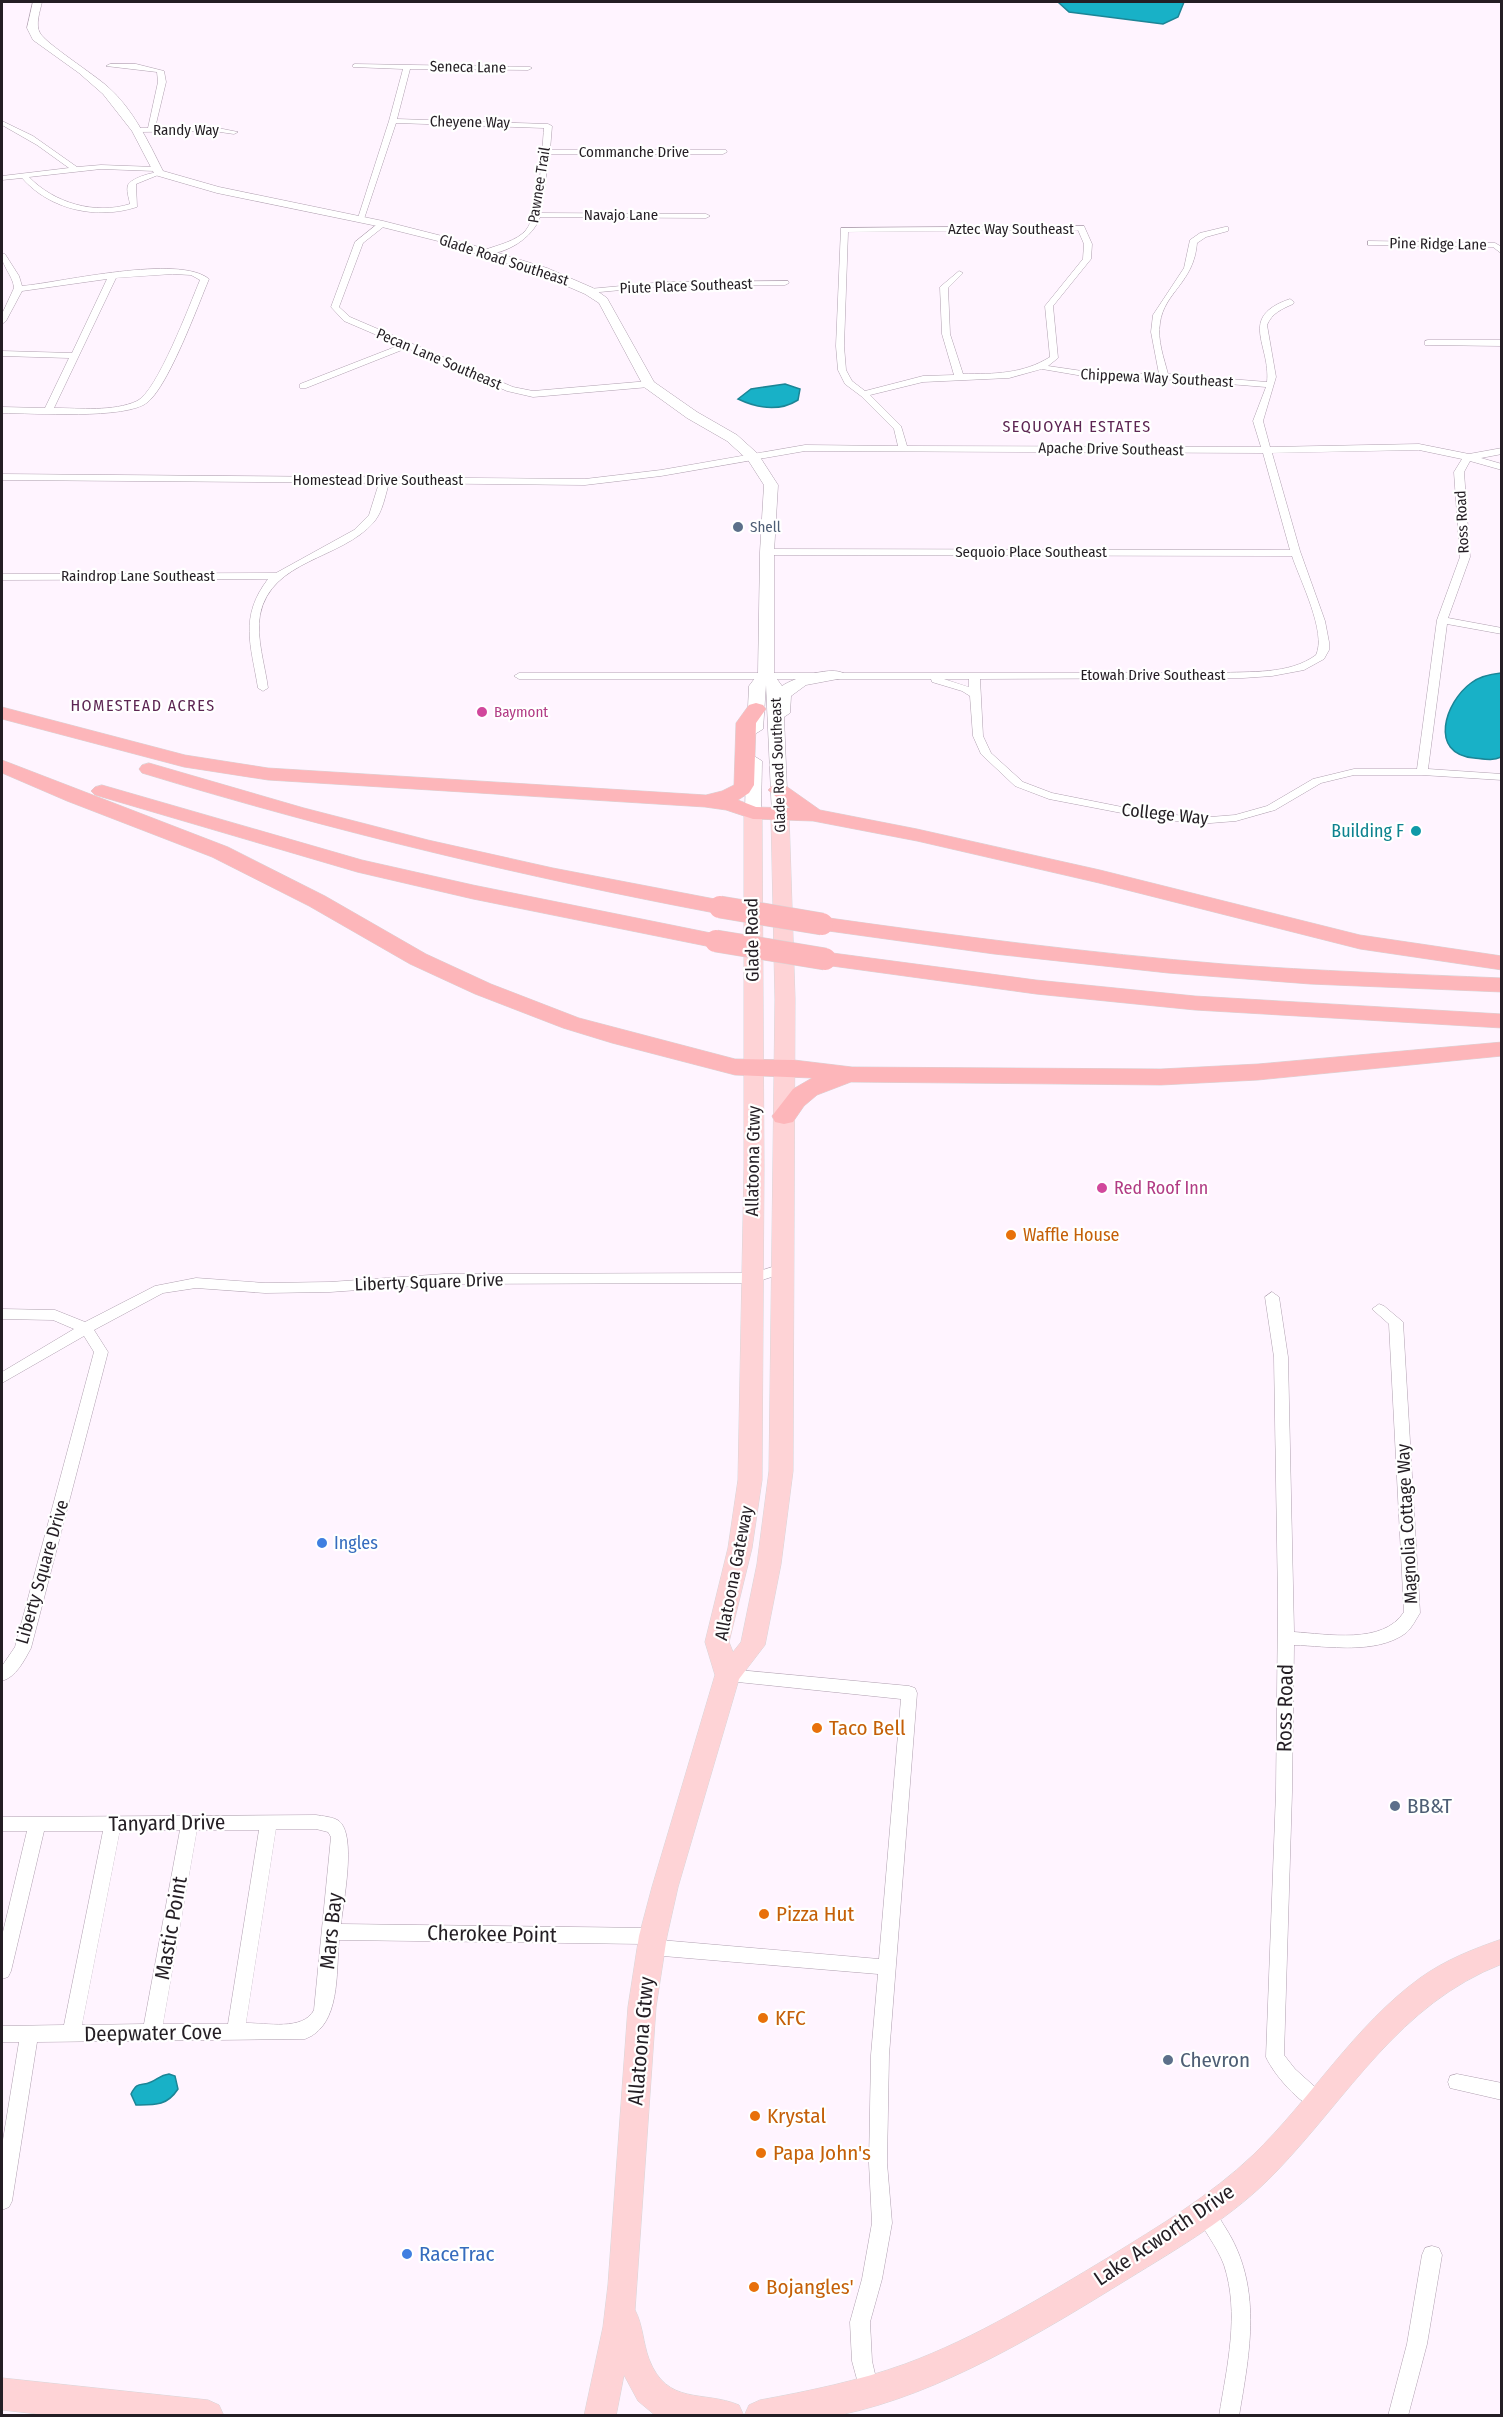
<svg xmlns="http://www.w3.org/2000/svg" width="1503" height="2417" viewBox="0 0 1503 2417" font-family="'Fira Sans Condensed',sans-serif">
  <rect width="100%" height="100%" fill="#fff4ff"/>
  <g fill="#18b1c7" stroke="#1c8596" stroke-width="1.5">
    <path d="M1058,2h126l-6,15 -15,7 -94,-12z"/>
    <path d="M785,384l15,5 -2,11c-19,12 -41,8 -60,-1l13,-10z"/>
    <path d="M1501,673v84c-8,4 -17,2 -27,1 -46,-4 -29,-56 -3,-75 9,-7 20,-9 30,-10z"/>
    <path d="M169,2074l6,2 3,13c-11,17 -23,16 -42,16l-5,-11c7,-14 10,-7 20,-12 7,-3 9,-7 18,-8z"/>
  </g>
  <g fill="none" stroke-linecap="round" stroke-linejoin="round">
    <defs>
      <g id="street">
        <path d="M136,64l28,7 2,11 -11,46 58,-1 25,5 -4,2 -21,-3 -74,1v-4h9l10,-46 -1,-10 -51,-6 4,-2z"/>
        <path d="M355,64l175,3 2,1 -4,2 -118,-1 -13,50 151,5 4,2 -2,24h176l1,2 -4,2h-174l-8,59 165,1 4,2 -4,2 -166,-1c-7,21 -35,38 -56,37v-4c14,-5 33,-9 42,-20 14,-17 16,-80 18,-102l-148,-5 -32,96 -7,2 32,-100 14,-52 -50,-2v-2z"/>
        <path d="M2,121l31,15 44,31 24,-2 54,2 4,2 -4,2 -54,-2 -72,8c25,26 66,38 101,27 -1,-6 -4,-14 -2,-19 3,-7 29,-15 35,-12l-27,11 1,23c-40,13 -87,3 -115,-29l-20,2v-4l67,-8 -32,-23 -35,-20z"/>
        <path d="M380,222l7,2 -24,19 -24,64 11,10 163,70 20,4 116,-10 4,3 -4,3 -116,10 -26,-6 -100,-43 -101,40h-6v-4l100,-39 -56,-24 -13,-14 24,-65z"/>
        <path d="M1084,226l8,18 -1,15 -38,47 5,52 -10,8 41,6 70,2 -8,-42 2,-17 31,-47 6,-28 10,-7 25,-6h3v4l-22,6 -9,6c-3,40 -33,49 -37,80 -3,17 4,35 8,51l99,8c4,-37 -30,-65 23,-83l4,3 -1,2c-11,5 -21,9 -26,21l9,52 -13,44 7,26 149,-3 50,10 33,-6v6l-21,4 21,6v6l-32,-9 -6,11 6,85 -22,61 54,10v6l-55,-10 -19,145 74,5v6l-80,-5h-68l-33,8 -46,27 -39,11 -38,3 -66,-9 -83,-16 -34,-13 -34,-32 -8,-18 -3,-40 -8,-5 -30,-9 -1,-3h-412l-5,-3 5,-3h699c32,-2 71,2 98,-18 11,-22 -16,-75 -24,-99l-525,-1 -5,-3 5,-3 523,1 -27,-97 -458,-2 -144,25 -76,9 -196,-2c-4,13 -6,28 -15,39 -33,38 -103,37 -114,93 -4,23 5,50 8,73l-5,3 -5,-3c-7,-43 -19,-71 10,-109l-266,1v-6l274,-1 78,-43 15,-15 10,-32 -377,-3v-6l583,5 76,-9 144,-25 93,1 -4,-17 -33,-33 -16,-12 -7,-14 -2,-24 5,-118zM1078,230l6,14 -1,15 -38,47 5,51c-27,17 -56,17 -87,17l-13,-40 -2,-46 15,-15 -4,-2 -19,16 2,47 12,41 -31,1 -58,15 -13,-10 -6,-11 -2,-24 4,-114zM1042,369l47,8 90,3 87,7 -13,34 8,26 -354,-1 -6,-20 -31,-31 53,-13 86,-4zM1419,450l43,9 -8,13 6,85 -23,63 -20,149h-63l-41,10 -46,27 -32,9 -37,3 -66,-9 -80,-16 -29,-11 -32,-29 -8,-17 -3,-57 263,-1 29,-2 32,-6 20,-11 5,-9v-8l-4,-21 -25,-70 -28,-98zM944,679h25v8z"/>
        <path d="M1368,241l127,2 7,4v7l-9,-7 -122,-2h-3z"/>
        <path d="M2,254h3l14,22 3,10c41,-4 157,-32 187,-7 -12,29 -40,105 -61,123 -21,18 -116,11 -146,11v-6l43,1 24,-50 -67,-2v-5l70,2 35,-74 -85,12 -16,30 -4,3v-10l12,-26c-1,-13 -13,-22 -12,-34zM173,274l18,1 9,5c-10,24 -43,112 -63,121 -24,11 -57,7 -83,7l62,-130z"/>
        <path d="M788,281l1,2 -4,2 -121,1 -75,7 -4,-2 4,-2 75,-7z"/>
        <path d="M1428,340h74v6l-77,-1v-4z"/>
        <path d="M782,1264l7,5 -2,3 -34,11 -309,1 -114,8 -65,1 -69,-5 -33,5 -69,37 14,22 -77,296c-7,13 -15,29 -29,33v-15l13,-19 79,-295 -10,-16 -82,47v-11l72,-43 -21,-9 -51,-1v-10l53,1 30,12 70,-36 41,-8 69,5 65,-1 114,-8 309,-1z"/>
        <path d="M1272,1292l7,5 9,60 6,275c33,2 89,13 110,-20l-15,-288 -17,-15 7,-5 5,2 19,16 17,291c-4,6 -8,15 -14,20 -30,22 -78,13 -112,12l-2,147 -8,263 11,14 30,27 2,6 -2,6 -7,3c-19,-8 -44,-36 -52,-54l10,-265 2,-190 -4,-245 -9,-60z"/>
        <path d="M728,1669l181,17 6,2 2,5 -28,362 -2,108 5,60 -10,56 -12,43 2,39 7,30 -3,7 -7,3 -7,-3 -10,-37 -2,-39 12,-43 10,-56 -3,-60 2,-108 7,-81 -227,-19 -6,-3 -3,-5 2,-3 -305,-4c-3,32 2,86 -34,99l-268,3 -25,159 -3,6 -7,3v-64l17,-104h-17v-16l62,-1 39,-194h-59l-33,140 -3,6 -6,2v-43l25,-105h-25v-14l314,-2c6,1 18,2 23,6 18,14 4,82 2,103l312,4 6,3 3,5 -2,4 219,19 22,-260 -173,-18 -6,-1 -2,-5 2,-5zM276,1829h40l12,3 3,5 -17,173c-11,21 -47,13 -68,13zM120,1830h60l-36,194 -62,1zM197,1830h62l-31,194h-65z"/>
        <path d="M1457,2074l45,9v17l-52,-12 -2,-6 2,-6z"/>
        <path d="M1205,2203c10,4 14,15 20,24 38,59 25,124 14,189h-20c8,-50 21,-102 5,-151 -7,-19 -21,-35 -29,-53l3,-6z"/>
        <path d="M1432,2246l7,2 3,7 -15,89 -19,72h-20l19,-72 15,-89 3,-7z"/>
      </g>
      <g id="secondary">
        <path d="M33,2h9c-2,9 -7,23 -2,31 5,10 55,42 68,54 25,22 40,54 55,84l56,16 164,34 63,16 101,31 46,20 14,10 47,84 43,30 40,23 21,19 20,31 -4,67v123l8,11c11,-8 53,-22 64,-11l-3,3 -37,7 -15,11 -1,17 -6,4 4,98 -2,3 -6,2 -8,-5 -6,-130 -3,44 -8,5 -8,-5 2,-43 9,-12 2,-122 4,-67 -16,-25 -21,-19 -40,-23 -43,-31 -45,-84 -14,-9 -46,-20 -101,-33 -56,-14 -165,-34 -62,-18 -23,-44 -29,-37 -24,-21 -46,-33 -6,-12z"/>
        <path d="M754,756l8,5 -1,52 -8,5 -8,-5 1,-52z"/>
      </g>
      <g id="primary">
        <path d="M753,808l6,1 3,4 2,355 -2,312 -10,68 -23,94 4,10 8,-10 16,-78 12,-93 6,-472 -4,-184 3,-4h12l3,4 6,184 -2,472 -12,93 -16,81 -26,34 -61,208 -11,49 -11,71 -21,303c8,15 8,33 14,49 18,47 54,31 90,46l5,11h-88l-18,-15 -14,-26 -8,41h-32l19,-89 5,-42 20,-278 11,-71 13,-49 63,-212 -10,-33 23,-94 10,-68 6,-312v-355l3,-4z"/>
        <path d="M1502,1939v25c-103,40 -153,132 -226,208 -42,44 -96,75 -148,107 -86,53 -187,115 -288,136 -24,2 -69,1 -96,1l5,-11 11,-5c49,-9 98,-19 145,-36 71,-26 139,-68 204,-107 50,-31 101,-61 144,-102 58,-56 101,-129 167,-177 25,-18 53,-29 82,-39z"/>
        <path d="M2,2378l206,22 11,5 5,11h-168l-54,-6z"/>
      </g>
      <g id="highway">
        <path d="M756,703l7,2 3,4 -10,14 -2,62 -5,8 -11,7 18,7 34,1 -22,-18 4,-4 7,-2 7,2 34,24 97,19 183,41 260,65 142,21v14l-142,-21 -261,-66 -182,-42 -104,-20 -60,-2 -27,-9 -21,-3 -437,-27 -84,-13 -182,-48v-12l183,48 83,13 438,27 16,-4 12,-6 2,-62 13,-18z"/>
        <path d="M2,760l226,87 97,49 101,58 65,30 88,34 156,41 59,1 58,7 309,2 97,-5 244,-22v14l-244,24 -97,5 -310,-3 -34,13 -13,11 -11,16 -9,2 -9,-2 -3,-6 21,-27 19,-11 -77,-3 -123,-32 -49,-15 -88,-34 -65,-30 -101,-58 -97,-49 -145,-56 -65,-28z"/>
        <path d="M149,763l155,45 124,32 125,28 167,32 8,2 3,5 -3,5 -8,2c-196,-37 -388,-83 -578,-141l-3,-4 3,-4z"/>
        <path d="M102,785l260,75 111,25 243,49 8,2 3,5 -3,5 -8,2 -243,-49 -116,-27 -262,-77 -4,-4 4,-4z"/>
        <path d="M822,917c134,19 268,36 402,47 93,7 185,10 278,14v14l-192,-8 -142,-11 -174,-19 -180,-25 -3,-5 3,-5z"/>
        <path d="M825,952l211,28 159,16 307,18v14l-307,-18 -159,-16 -219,-30 -3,-5 3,-5z"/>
      </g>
    </defs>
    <use href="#street" stroke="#b0a0b0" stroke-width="1"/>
    <use href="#secondary" stroke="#b0a0b0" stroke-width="1"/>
    <use href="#primary" stroke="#d8d6d8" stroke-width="1"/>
    <use href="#highway" stroke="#d8d6d8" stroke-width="1"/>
    <use href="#street" fill="#fff" fill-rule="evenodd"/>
    <use href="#secondary" fill="#fff" fill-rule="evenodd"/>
    <use href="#primary" fill="#fed3d6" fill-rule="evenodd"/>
    <use href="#highway" fill="#fdb6ba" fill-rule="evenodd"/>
    <defs>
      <g id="highway-bridge">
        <path d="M720,907l102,17"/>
        <path d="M716,941l109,18"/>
      </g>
    </defs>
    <use href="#highway-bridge" stroke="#d8d6d8" stroke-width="23" stroke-linecap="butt"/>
    <use href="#highway-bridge" stroke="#fdb6ba" stroke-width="22"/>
  </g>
  <g fill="#5c6f8a" stroke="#fff" stroke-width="2">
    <circle cx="738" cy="527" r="6"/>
    <circle cx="1395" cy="1806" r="6"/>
    <circle cx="1168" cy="2060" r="6"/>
  </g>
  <g fill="#d1479c" stroke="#fff" stroke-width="2">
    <circle cx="482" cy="712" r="6"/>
    <circle cx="1102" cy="1188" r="6"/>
  </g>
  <circle fill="#0f9aa8" stroke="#fff" stroke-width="2" cx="1416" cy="831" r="6"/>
  <g fill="#e8710a" stroke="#fff" stroke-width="2">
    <circle cx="1011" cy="1235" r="6"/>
    <circle cx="817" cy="1728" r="6"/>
    <circle cx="764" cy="1914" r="6"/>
    <circle cx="763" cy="2018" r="6"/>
    <circle cx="755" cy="2116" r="6"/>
    <circle cx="761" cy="2153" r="6"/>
    <circle cx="754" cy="2287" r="6"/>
  </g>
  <g fill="#3f7fe0" stroke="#fff" stroke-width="2">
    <circle cx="322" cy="1543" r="6"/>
    <circle cx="407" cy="2254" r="6"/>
  </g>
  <g text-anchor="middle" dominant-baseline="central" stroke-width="4.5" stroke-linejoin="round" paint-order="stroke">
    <g font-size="15" fill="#241e24" stroke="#fff">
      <text transform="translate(468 67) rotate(1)">Seneca Lane</text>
      <text transform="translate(470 122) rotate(1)">Cheyene Way</text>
      <text x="186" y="130">Randy Way</text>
      <text x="634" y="152">Commanche Drive</text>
      <text transform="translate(539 185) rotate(-81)">Pawnee Trail</text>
      <text x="621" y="215">Navajo Lane</text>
      <text x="1011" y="229">Aztec Way Southeast</text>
      <text transform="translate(1438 244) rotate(1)">Pine Ridge Lane</text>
      <text transform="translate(504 260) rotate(18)">Glade Road Southeast</text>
      <text transform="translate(686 286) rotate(-2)">Piute Place Southeast</text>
      <text transform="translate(439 359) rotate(23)">Pecan Lane Southeast</text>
      <text transform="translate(1157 378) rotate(3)">Chippewa Way Southeast</text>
      <text transform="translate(1111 449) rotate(1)">Apache Drive Southeast</text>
      <text x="378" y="480">Homestead Drive Southeast</text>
      <text transform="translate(1462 522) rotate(-93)">Ross Road</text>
      <text x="1031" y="552">Sequoio Place Southeast</text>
      <text x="138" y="576">Raindrop Lane Southeast</text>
      <text x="1153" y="675">Etowah Drive Southeast</text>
      <text transform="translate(778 765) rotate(-92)">Glade Road Southeast</text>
    </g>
    <g font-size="15" fill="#4e5e75" stroke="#fff" text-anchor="start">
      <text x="750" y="527">Shell</text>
    </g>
    <g font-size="15" fill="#b23c85" stroke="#fff" text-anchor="start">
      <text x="494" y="712">Baymont</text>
    </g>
    <g font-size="16" letter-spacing="1.5" fill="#5d2653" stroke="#fff">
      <text x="1077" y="426">SEQUOYAH ESTATES</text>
      <text x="143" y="705">HOMESTEAD ACRES</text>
    </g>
    <g font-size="18" fill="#241e24" stroke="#fff">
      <text transform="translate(1165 814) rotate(6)">College Way</text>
      <text transform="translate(752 940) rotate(-91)">Glade Road</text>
      <text transform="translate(753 1161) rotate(-89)">Allatoona Gtwy</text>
      <text transform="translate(429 1282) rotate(-2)">Liberty Square Drive</text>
      <text transform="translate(1407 1524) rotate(-93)">Magnolia Cottage Way</text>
      <text transform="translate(42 1572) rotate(-74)">Liberty Square Drive</text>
      <text transform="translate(734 1573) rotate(-79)">Allatoona Gateway</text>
    </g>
    <g font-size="18" fill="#0d838f" stroke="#fff" text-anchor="end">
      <text x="1404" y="831">Building F</text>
    </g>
    <g font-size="18" fill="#b23c85" stroke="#fff" text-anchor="start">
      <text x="1114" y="1188">Red Roof Inn</text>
    </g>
    <g font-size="18" fill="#c56008" stroke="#fff" text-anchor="start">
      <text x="1023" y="1235">Waffle House</text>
    </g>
    <g font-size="18" fill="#366cbe" stroke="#fff" text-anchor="start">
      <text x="334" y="1543">Ingles</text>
    </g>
    <g font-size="21" fill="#241e24" stroke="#fff">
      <text transform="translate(1285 1708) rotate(-89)">Ross Road</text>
      <text transform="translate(167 1823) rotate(-1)">Tanyard Drive</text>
      <text transform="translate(171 1928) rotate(-80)">Mastic Point</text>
      <text transform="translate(331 1931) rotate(-84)">Mars Bay</text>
      <text transform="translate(492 1934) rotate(1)">Cherokee Point</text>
      <text transform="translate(153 2033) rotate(-1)">Deepwater Cove</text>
      <text transform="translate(641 2041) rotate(-85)">Allatoona Gtwy</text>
      <text transform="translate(1164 2235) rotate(-34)">Lake Acworth Drive</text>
    </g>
    <g font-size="21" fill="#c56008" stroke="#fff" text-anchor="start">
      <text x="829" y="1728">Taco Bell</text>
      <text x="776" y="1914">Pizza Hut</text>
      <text x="775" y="2018">KFC</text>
      <text x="767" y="2116">Krystal</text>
      <text x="773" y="2153">Papa John's</text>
      <text x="766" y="2287">Bojangles'</text>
    </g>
    <g font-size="21" fill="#4e5e75" stroke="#fff" text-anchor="start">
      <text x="1407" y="1806">BB&amp;T</text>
      <text x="1180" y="2060">Chevron</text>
    </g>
    <g font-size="21" fill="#366cbe" stroke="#fff" text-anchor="start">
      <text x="419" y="2254">RaceTrac</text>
    </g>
  </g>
  <rect width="1503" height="2417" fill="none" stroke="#241e24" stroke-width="6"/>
</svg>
